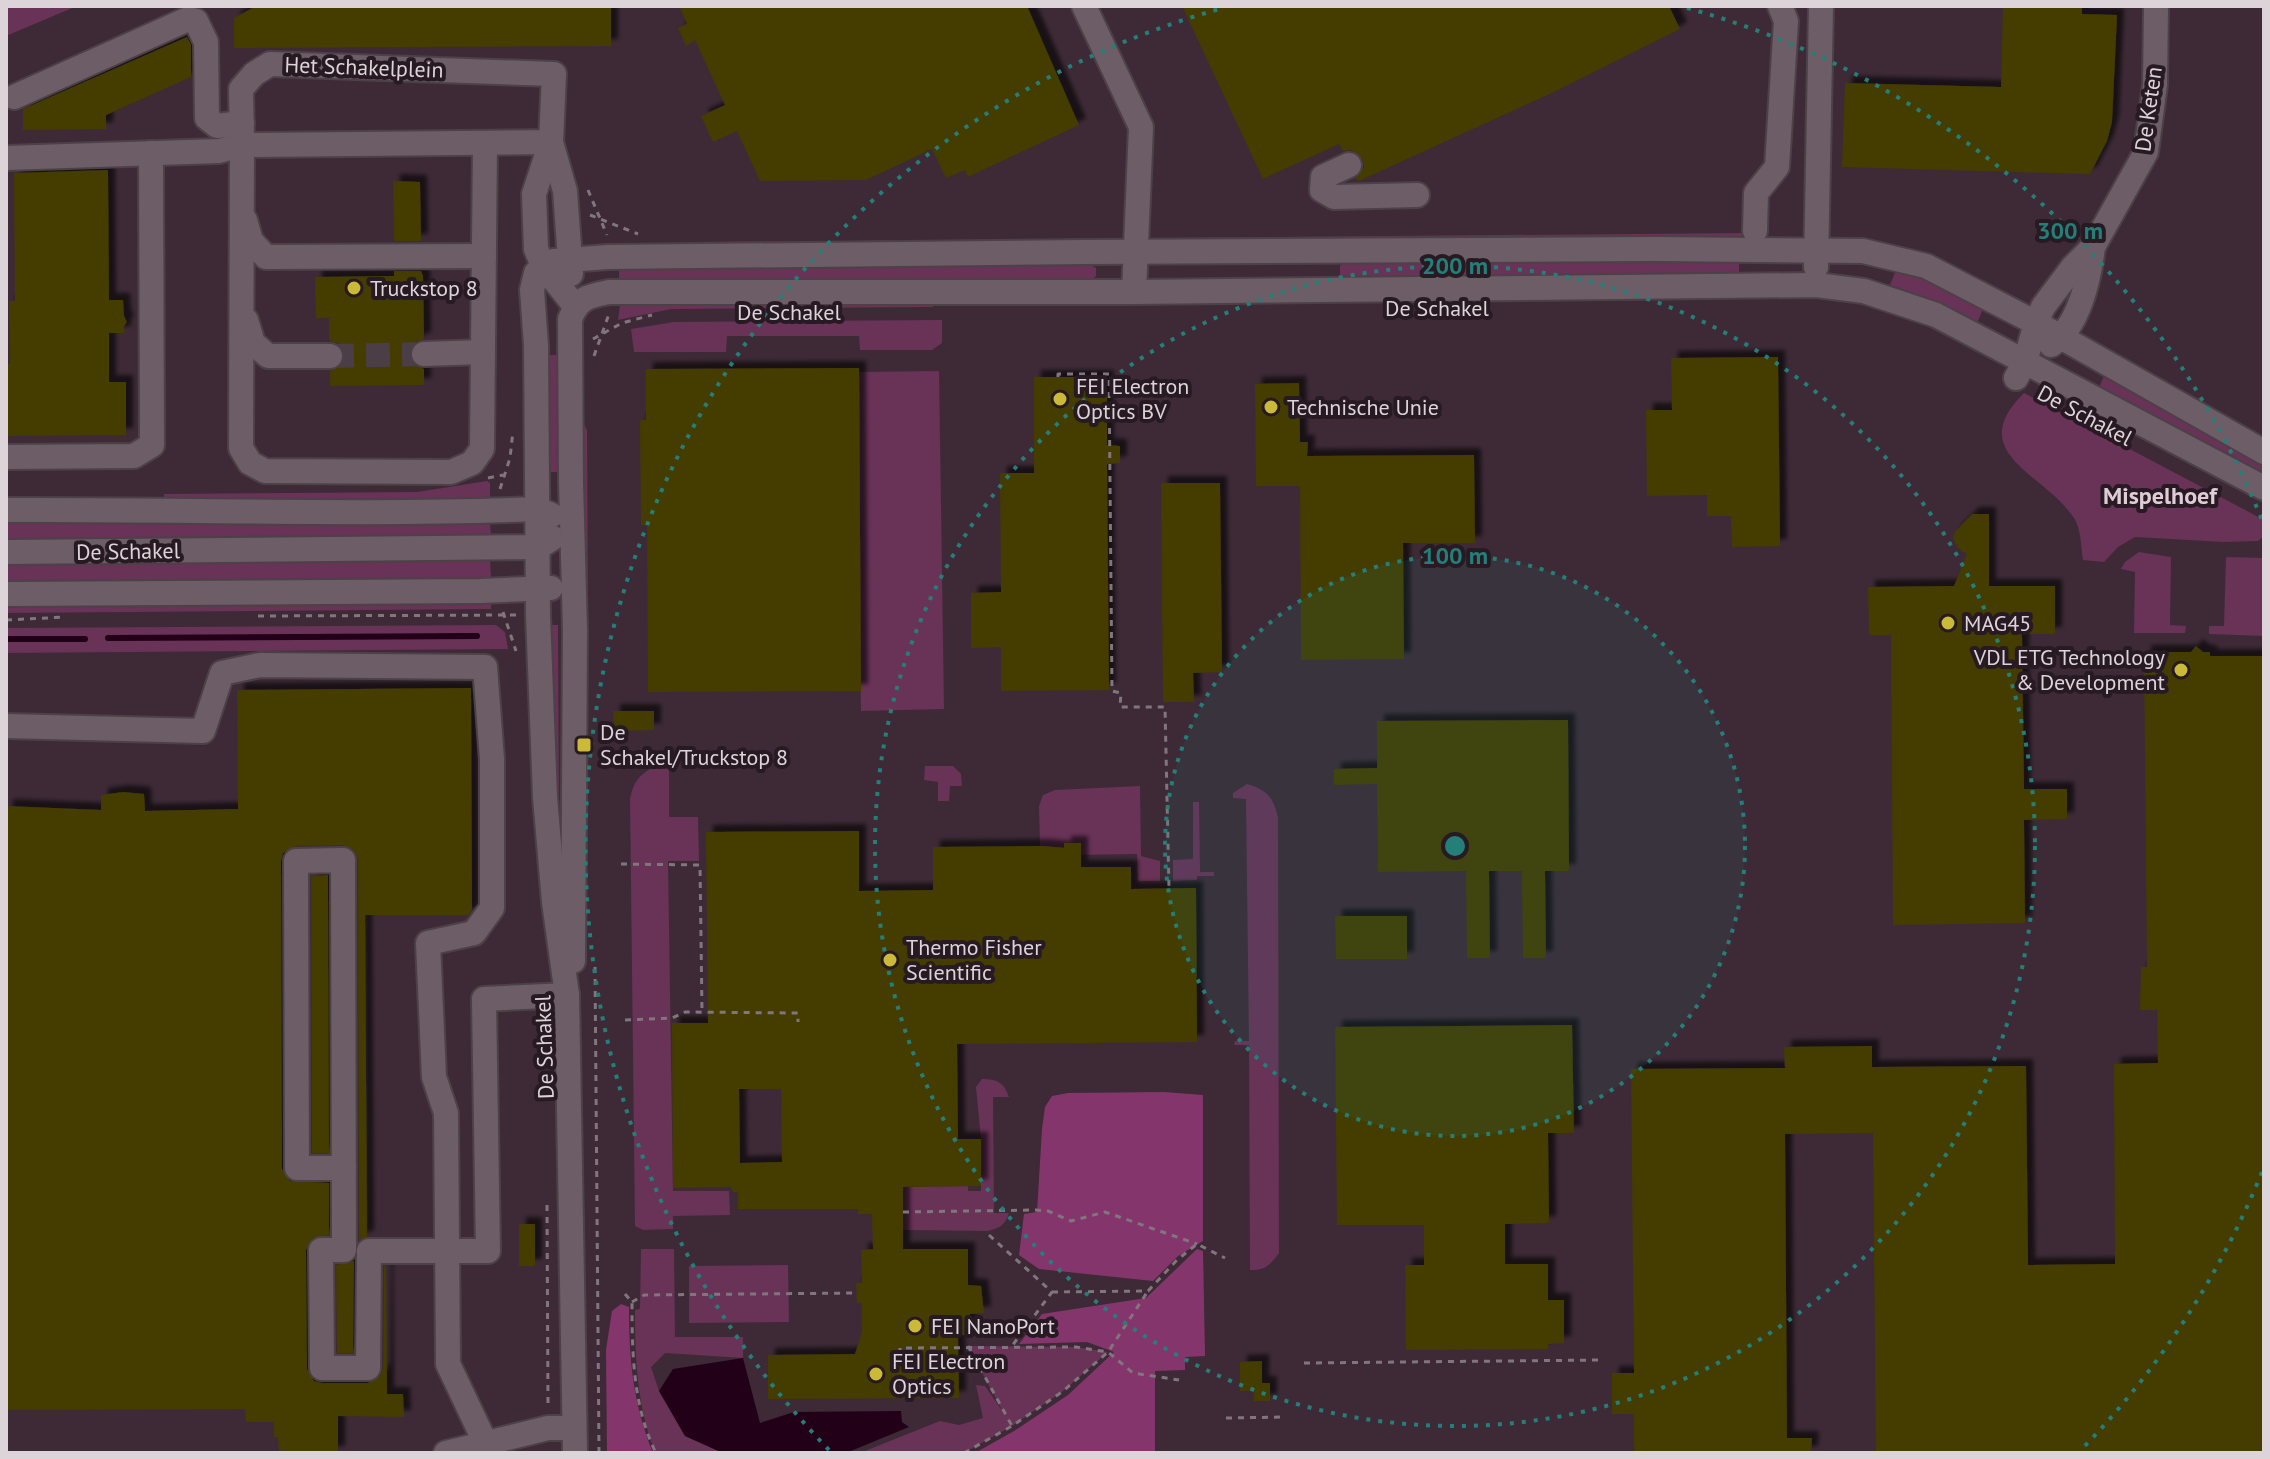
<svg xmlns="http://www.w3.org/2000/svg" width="2270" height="1459" viewBox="0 0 2270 1459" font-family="'PT Sans',sans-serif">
  <defs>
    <filter id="shadow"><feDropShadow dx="7" dy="-7" stdDeviation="2" flood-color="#0009"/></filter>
  </defs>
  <rect width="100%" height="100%" fill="#31242c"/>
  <path fill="#3d2a36" d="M44,6h2220v1447h-2258v-1429z"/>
  <g fill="#693257">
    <path d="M6,6h71l-71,30z"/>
    <path d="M1748,233l-5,5 -586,5 -5,-5z"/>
    <path d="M1081,239l-4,4 -381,4 -3,-5z"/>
    <path d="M1739,259v17l-395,3 -4,-4v-9l4,-4z"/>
    <path d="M1089,264l7,4v8l-6,5 -471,4v-17z"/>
    <path d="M1896,270l35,12 52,27 -6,14 -52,-26 -35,-12z"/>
    <path d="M933,302v5l-262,2 -53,11 2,-15z"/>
    <path d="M942,320v23l-10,7h-72l-1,-14h-132l-1,16h-92l-3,-23 43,-7z"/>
    <path d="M543,355h17l1,117h-17z"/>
    <path d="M939,371l5,338 -83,2 -5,-339z"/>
    <path d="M2104,376l160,82v18l-166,-86z"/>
    <path d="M2024,393l240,127v16l-6,5 -34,1 -89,-5 -17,10 -14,15 -21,-2c-2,-12 -2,-32 -9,-42 -30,-45 -111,-65 -50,-125z"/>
    <path d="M583,423l4,7 1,172 -4,7 -6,-28z"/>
    <path d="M487,481l3,2v17l-271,2 -55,-5v-3l253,-2z"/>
    <path d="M485,520l5,1 1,16 -485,4v-17z"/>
    <path d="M2139,552l32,5 -1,68 16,1 -1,7h-51l1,-61 -14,-3 4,-7z"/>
    <path d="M2226,557l38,1v78l-55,-2v-8h15z"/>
    <path d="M490,558l1,21 -19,1 -466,4v-23z"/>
    <path d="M491,600v9h-5l-480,4v-9z"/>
    <path d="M496,625l9,7 3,17 -502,4v-25z"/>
    <path d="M545,625h13l1,198h-3z"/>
    <path d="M925,766h28l8,8 1,12h-12l-1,15h-11v-19l-14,-2z"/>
    <path d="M650,769h19v48h29l1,44h-31l5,330h56l1,24 -57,1v13l-30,1 -8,-4 -5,-427c3,-15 7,-22 20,-30z"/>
    <path d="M1247,784c20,6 26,13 31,33l1,436c-8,11 -14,18 -29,17l-1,-225h-15l1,-4h14l-3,-242 -13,-1v-5z"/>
    <path d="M1140,786l1,70 19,5v20h-22l-1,-27 -69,1 -20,24 -1,-33h-7l-1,-40 4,-11 12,-5z"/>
    <path d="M1193,802h6l1,70h14v4h-17v4l-24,1v-21l20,-1z"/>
    <path d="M982,1079c15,0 22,3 27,18h-16l1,116h15c-4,12 -9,15 -21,18l-85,-1v-43l65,-1v5h13v-52l-5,-52z"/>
    <path d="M641,1249h33l1,88h68v21l-78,-5 -14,14 8,24 26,45 38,17 -68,-1c-18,-46 -20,-93 -20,-142l5,-1z"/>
    <path d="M788,1265l1,57 -100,1v-57z"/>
    <path d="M968,1346l108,1 32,5 -46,40 -50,34 -48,27h-104l80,-32 19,4 24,-7 -7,-33 9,1 18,26z"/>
  </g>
  <g fill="#84366c">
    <path d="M1164,1092l39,3v146l-25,15 -25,25 -114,-12 -20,-14 5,-41 13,-2 5,-83 3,-22 7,-11 16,-3z"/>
    <path d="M1197,1249l6,2 2,105 -20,1v13l-30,1v82h-180l39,-22 54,-36 46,-43 -27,-10 -68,2 23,-30 104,-16z"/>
    <path d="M621,1304l8,3c0,54 4,96 24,146h-46l-1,-103 6,-39z"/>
  </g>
  <path fill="#210018" d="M743,1358l17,65 34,-11 107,-1 1,11 7,5 -63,26h-123l-38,-17 -26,-45 14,-22z"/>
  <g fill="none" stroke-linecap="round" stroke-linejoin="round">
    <g stroke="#210018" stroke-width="6">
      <path d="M108,638l369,-2"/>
      <path d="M6,639h79"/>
    </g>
  </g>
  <g fill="#443c00" fill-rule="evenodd" filter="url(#shadow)">
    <path d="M256,6h355v40l-377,2v-30z"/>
    <path d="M679,6h348l52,119 -111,52 -3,-7 -19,8 -14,-29 -66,31 -106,1 -23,-50 -24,11 -12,-26 24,-11 -30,-65 -9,6 -8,-18 9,-4z"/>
    <path d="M1182,6h487l11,23 -124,62 -197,90 -4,-2 9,-12 -2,-9 -11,-8 -8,1 -4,-7 -76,35z"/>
    <path d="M2003,6h79v8l35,1 -5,107 -5,19 -17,33 -248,-7 3,-84 156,4z"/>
    <path d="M187,37l4,8v32l-85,38v14l-83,1v-21z"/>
    <path d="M108,170l1,130h14l1,16 3,6 -3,4v7h-15v49h17v53l-120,1v-72h4l-1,-63h6l-1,-128z"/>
    <path d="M393,181l27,1 1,59h-27z"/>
    <path d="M394,271h27l2,5 1,63 -9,3 -6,12 3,9 12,6v16l-94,1v-15l13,-7 2,-9 -7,-12 -9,-2v-23h-13l-1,-41 79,-1z"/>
    <path d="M1778,357l2,189 -48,1 -1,-31h-24v-21l-60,1 -1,-86h26l-1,-52z"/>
    <path d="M859,368l2,323 -213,1 -1,-167h-6l-1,-105h6v-51z"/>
    <path d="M1034,377h73v68l13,1v17l-13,1 2,226 -108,1v-44l-30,1v-55l30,-1 -1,-119h34z"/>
    <path d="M1299,383l1,59h8l-1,14 167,-1 1,88h-72l1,116 -103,1 -1,-174h-44l-1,-102z"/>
    <path d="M1161,483h59l2,189 -29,1 1,29h-31z"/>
    <path d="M1972,514h17v72h66v48h-33l2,155h43v30l-43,1 1,103 -132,2 -2,-290h-22l-1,-48 86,-1 13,-32 -9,-6 -5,-10 2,-6z"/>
    <path d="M2196,646l7,6h7v4h54v797h-388l-3,-320 -88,1 2,304h25l-1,15h-177v-39h-22v-41h22l-3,-304 154,-1 -1,-21 88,-1v21l154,-1 2,199 87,-1 -1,-200 44,-1 -1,-53h-17l1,-43h6l-3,-315h47z"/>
    <path d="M471,688l1,222 -3,5h-104l2,322 -8,3 -1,-381 -3,-7 -12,-7 -47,1 -13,7 -2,8 1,308 8,12 39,2v52l-16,3 -7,12 1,119 7,12 8,2h46l12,-7 3,-8 1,-102h2l1,128h16l1,23 -66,-1v37h-59l-1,-16h-4v-15h-28l-1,-13 -239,1v-604l95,4v-15l22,-3 21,2 1,17 93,-2 -1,-119z"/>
    <path d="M613,711h41v19l-40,1z"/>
    <path d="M1568,720l1,151h-24l1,87h-23l-1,-87h-33l1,87h-23l-1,-87 -88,1 -1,-88 -43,1v-16l43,-1v-47z"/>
    <path d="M859,831v60l74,-1v-43l110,-1 21,2v-5h17v24h50v22l65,-1 1,154 -240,2 1,95h23v47l-78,1v62h65v36l13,1 3,27 -14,1 -1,21h-11l1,63 -191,1v-44l87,-1 7,-22v-29h-5l-1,-20h6l-1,-33 12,-1 -1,-35h-14v-5h-120v-17h-5l-2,-5 -58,1 -1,-165h36l-2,-191zM739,1089h42l1,73 -42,1z"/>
    <path d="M328,875l1,278h-17l-1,-277z"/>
    <path d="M1335,916h72v43h-71z"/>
    <path d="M1572,1025l2,108h-26l1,90 -44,1v40h43v36h16v43l-16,1v5l-142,1 -1,-85h19v-40h-87l-2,-198z"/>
    <rect x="519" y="1224" width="16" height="42"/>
    <path d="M354,1261l-1,92h-16l-1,-88z"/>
    <path d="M1262,1361v22h8v18h-16v-10h-14v-29z"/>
  </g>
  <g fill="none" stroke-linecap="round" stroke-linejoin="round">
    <path stroke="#4b3e46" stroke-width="24" stroke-dasharray="24 12" stroke-linecap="butt" d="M330,356l94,-2"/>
    <defs>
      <g id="minor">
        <path d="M1084,6l57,121 -7,165"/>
        <path d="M14,97l174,-78 8,2 10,21 1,76 10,8 25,-3"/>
        <path d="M551,142l-309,3 -1,-56 13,-15 16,-10 284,10 -3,68 -17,52 2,55 7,17 32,40"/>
        <path d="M551,142l14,49 6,83"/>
        <path d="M6,158l213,-7 23,-6 -1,303 9,15 15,8 186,1 21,-9 10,-14 3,-306"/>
        <path d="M1349,165l-26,12 -1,13 12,7 83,-2"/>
        <path d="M245,220l6,21 15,16 218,-1"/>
        <path d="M1755,231l1,-38 21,-26 9,-146 -6,-15"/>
        <path d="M1816,267l5,-261"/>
        <path d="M246,320l7,23 15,13h62"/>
        <path d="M2051,345c28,-19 38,-66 42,-98"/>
        <path d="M424,354l59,-2"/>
        <path d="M2016,378l9,-16 11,-39 7,-16 30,-40 20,-20 53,-95 9,-67 1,-79"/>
        <path d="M6,457l128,-1 18,-11 -1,-292"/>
        <path d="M6,510c177,-1 355,6 532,-1l14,6"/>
        <path d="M6,552l533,-5 14,-9"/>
        <path d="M6,594l474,-3 71,-3"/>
        <path d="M6,726l197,5 19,-58 38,-8 225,2 7,92v149l-18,25 -46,10 6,134 12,36 2,251 37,78"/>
        <path d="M573,961l2,-331 -4,-148 -1,-163c8,-21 18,-23 39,-27h525l682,-7 48,6 72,24 328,173"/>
        <path d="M344,1168h-47l-1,-307 47,-1 1,390h-23l1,118h46l1,-117h119l-4,-252 83,-4"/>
        <path d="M446,1453l102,-25h26"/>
        <path d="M575,1453l-8,-458 -13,-93 -9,-105 -7,-182 -2,-270 -4,-55 4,-17 7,-7 11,-5 54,-4 477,-5 570,-3 208,2 63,15 110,57 228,129"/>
      </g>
    </defs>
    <use href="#minor" stroke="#4c4147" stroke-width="28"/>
    <g stroke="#81767d" stroke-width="3" stroke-dasharray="6 6" stroke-linecap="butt">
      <path d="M588,190l19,45"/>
      <path d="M590,215l48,19"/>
      <path d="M593,339l29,-16 30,-8"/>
      <path d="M594,356l15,-42"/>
      <path d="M1058,377v-3h51l3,317 9,2 -1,14h45l4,181"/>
      <path d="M488,478l15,-3"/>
      <path d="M500,489l10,-31 3,-27"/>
      <path d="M503,612l13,39"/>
      <path d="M258,616l260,-1"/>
      <path d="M6,620l60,-3"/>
      <path d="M621,864l79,1 2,147"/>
      <path d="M595,967l4,486"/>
      <path d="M625,1020l47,-2 13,-6 113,1v9"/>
      <path d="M547,1205l1,200"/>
      <path d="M903,1212l133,-2 12,1 23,10 34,-9 92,32"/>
      <path d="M989,1235l63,57 -40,54"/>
      <path d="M1052,1292l96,-1 29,-31 20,-16 28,14"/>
      <path d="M625,1294l7,8c0,51 1,105 24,151"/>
      <path d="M632,1302l12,-7 212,-2"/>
      <path d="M968,1346l44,80"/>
      <path d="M900,1354v-6l176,-1 32,5 25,21 46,7"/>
      <path d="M1304,1363l299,-3"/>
      <path d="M1226,1418l58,-1"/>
      <path d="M964,1453l48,-27 50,-34 46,-40 40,-61"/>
    </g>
    <use href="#minor" stroke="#6d5d66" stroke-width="24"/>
  </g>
  <circle cx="1455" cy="846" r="290" fill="#247f79" fill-opacity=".12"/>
  <g fill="none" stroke="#247f79" stroke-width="4" stroke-dasharray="4 8">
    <circle cx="1455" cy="846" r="290"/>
    <circle cx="1455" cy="846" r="580"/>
    <path d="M2262 1172A870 870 0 0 1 2081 1450M829 1450A870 870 0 0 1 1223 8M1687 8A870 870 0 0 1 2262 520"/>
  </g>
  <g fill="#cbb939" stroke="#271a22" stroke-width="3">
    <circle cx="354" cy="288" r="8"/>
    <circle cx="1060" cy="399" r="8"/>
    <circle cx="1271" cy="407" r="8"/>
    <circle cx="1948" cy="623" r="8"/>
    <circle cx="2181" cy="670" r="8"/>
    <rect x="576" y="737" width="16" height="16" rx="4"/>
    <circle cx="890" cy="960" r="8"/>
    <circle cx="915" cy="1326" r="8"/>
    <circle cx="876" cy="1374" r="8"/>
  </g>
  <g text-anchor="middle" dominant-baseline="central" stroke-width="8" stroke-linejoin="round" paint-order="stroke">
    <g font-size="22" fill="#ddd4d9" stroke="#271a22">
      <text transform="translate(364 67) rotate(2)">Het Schakelplein</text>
      <text transform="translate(2148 109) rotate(-82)">De Keten</text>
      <text x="1437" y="308">De Schakel</text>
      <text x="789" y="312">De Schakel</text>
      <text transform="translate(2085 415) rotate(28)">De Schakel</text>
      <text transform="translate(128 551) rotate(-1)">De Schakel</text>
      <text transform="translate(544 1047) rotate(-92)">De Schakel</text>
    </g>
    <g font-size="22" fill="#ddd4d9" stroke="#271a22" text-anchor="start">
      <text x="370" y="288">Truckstop 8</text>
      <text x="1076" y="386">FEI Electron<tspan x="1076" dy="25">Optics BV</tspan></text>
      <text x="1287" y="407">Technische Unie</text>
      <text x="1964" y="623">MAG45</text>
      <text x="2165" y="657" text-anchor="end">VDL ETG Technology<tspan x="2165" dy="25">&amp; Development</tspan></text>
      <text x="600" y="732">De<tspan x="600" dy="25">Schakel/Truckstop 8</tspan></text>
      <text x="906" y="947">Thermo Fisher<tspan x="906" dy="25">Scientific</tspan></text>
      <text x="931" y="1326">FEI NanoPort</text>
      <text x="892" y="1361">FEI Electron<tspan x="892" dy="25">Optics</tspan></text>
    </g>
    <g font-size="24" font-weight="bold" fill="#deccd7" stroke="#271a22">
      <text x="2160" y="495">Mispelhoef</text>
    </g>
  </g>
  <circle cx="1455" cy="846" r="12" fill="#247f79" stroke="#271a22" stroke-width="4"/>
  <g font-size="24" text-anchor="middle" font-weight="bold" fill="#247f79" stroke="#271a22" stroke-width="8" stroke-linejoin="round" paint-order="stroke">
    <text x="2070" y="239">300 m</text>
    <text x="1455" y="274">200 m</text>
    <text x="1455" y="564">100 m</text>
  </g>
  <rect width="2270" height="1459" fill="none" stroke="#ddd4d9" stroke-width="16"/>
</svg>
